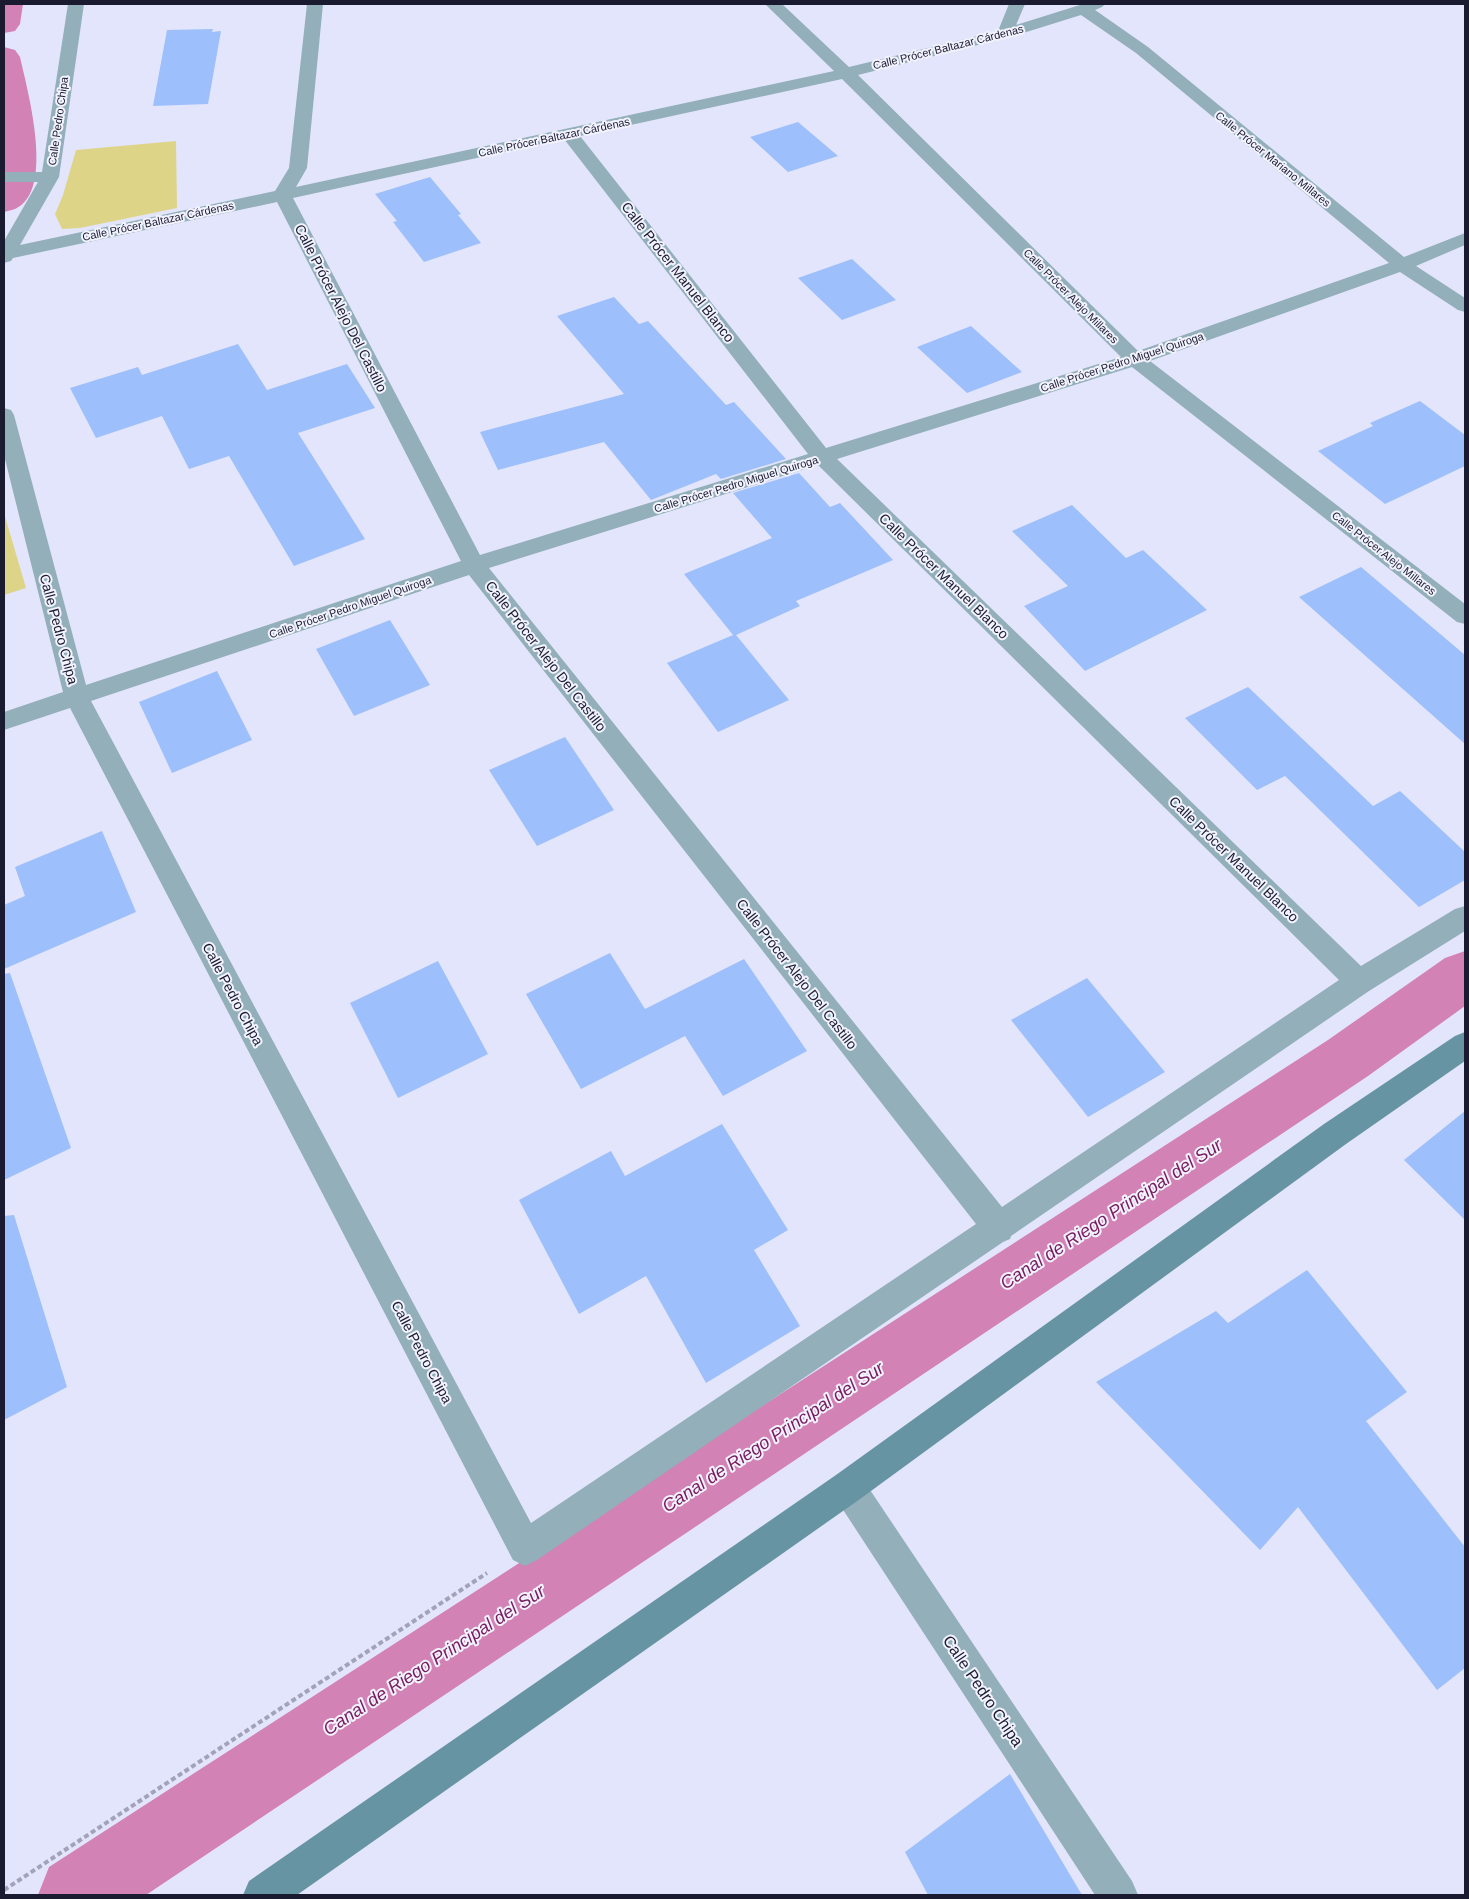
<svg xmlns="http://www.w3.org/2000/svg" width="1469" height="1899" viewBox="0 0 1469 1899" font-family="Helvetica,sans-serif">
  <rect width="100%" height="100%" fill="#e3e5fc"/>
  <g fill="#ded488">
    <path d="M176,141l1,67 -97,20 -18,1 -7,-15 8,-19 13,-45z"/>
    <path d="M4,513l22,75 -22,7z"/>
  </g>
  <g fill="none" stroke-linecap="round" stroke-linejoin="round">
    <g fill="#d282b5" fill-rule="evenodd">
      <path d="M4,4h19l-3,20 -5,7 -11,2z"/>
      <path d="M4,47l11,3 5,7c7,32 36,134 -5,152 -3,1 -7,2 -11,3z"/>
      <path d="M1465,951v55l-97,70 -1222,819h-108l11,-28 1279,-827 117,-82z"/>
    </g>
  </g>
  <g fill="#9dbffb">
    <path d="M213,29l-1,3 9,-1 -13,73 -55,2 14,-76z"/>
    <path d="M798,122l40,34 -50,16 -38,-35z"/>
    <path d="M430,177l31,37 -3,1 23,28 -57,19 -31,-40 4,-1 -22,-27z"/>
    <path d="M852,259l44,41 -54,20 -44,-42z"/>
    <path d="M614,297l25,27 9,-3 78,84 8,-3 52,57 -65,20 -5,-5 -65,26 -47,-58 -106,28 -18,-38 144,-38 -67,-78z"/>
    <path d="M971,326l51,46 -55,21 -50,-46z"/>
    <path d="M238,344l29,46 80,-26 28,44 -77,25 67,106 -71,27 -65,-110 -40,13 -27,-53 -66,22 -26,-50 68,-21 4,8z"/>
    <path d="M1420,401l45,34v31l-80,38 -67,-53 55,-25 -3,-3z"/>
    <path d="M799,473l31,34 10,-4 53,57 -97,41 4,5 -64,29 53,65 -71,32 -51,-69 66,-28 -49,-61 88,-36 -39,-45z"/>
    <path d="M1072,505l54,53 17,-8 64,60 -122,61 -61,-65 44,-20 -56,-55z"/>
    <path d="M1361,567l104,88v89l-166,-147z"/>
    <path d="M390,620l40,65 -76,31 -38,-67z"/>
    <path d="M217,671l35,69 -80,33 -33,-71z"/>
    <path d="M1248,687l125,119 27,-15 65,61v28l-46,27 -134,-131 -28,14 -72,-72z"/>
    <path d="M565,737l49,73 -77,36 -48,-76z"/>
    <path d="M102,831l34,81 -132,57v-64l21,-9 -10,-29z"/>
    <path d="M610,953l35,56 99,-50 63,92 -84,45 -38,-60 -104,53 -55,-95z"/>
    <path d="M438,961l50,93 -90,44 -48,-95z"/>
    <path d="M10,973l61,175 -67,32v-206z"/>
    <path d="M1087,978l78,94 -77,45 -77,-97z"/>
    <path d="M1465,1111v109l-61,-60z"/>
    <path d="M722,1124l66,106 -34,20 46,76 -94,57 -60,-107 -67,38 -60,-114 92,-49 14,25z"/>
    <path d="M14,1215l53,172 -63,33v-204z"/>
    <path d="M1307,1270l100,122 -41,29 99,126v121l-28,22 -139,-183 -38,43 -164,-168 120,-71 12,12z"/>
    <path d="M1010,1774l72,121h-154l-23,-43z"/>
  </g>
  <g fill="none" stroke-linecap="round" stroke-linejoin="round">
    <path stroke="#a2a3ba" stroke-width="4" stroke-dasharray="5 3" stroke-linecap="butt" d="M4,1890l483,-317"/>
    <g fill="#92afba" fill-rule="evenodd">
      <path d="M68,4h16l-25,173 -39,68 255,-54 14,-23 18,-164h16l-16,164 -11,19 538,-116 -69,-67h17l67,63 149,-36 11,-27h16l-9,21 67,-21h22l-3,3 -7,3 53,37 256,210 61,-24v12l-49,21 49,32v14l-7,-2 -58,-38 -250,89 315,243v20l-8,-2 -325,-255 -295,92 524,507 94,-57 10,-3v25l-96,60 -358,245 -1,3 -7,3 -466,318 -12,6 -12,-6 -443,-852 -66,22v-18l59,-20 -59,-237v-47l7,2 3,5 72,270 375,-124 -184,-359 -264,56 -2,3 -7,2v-22l34,-59h-34v-10h38zM1081,15l55,38 253,210 -251,88 -280,-276 152,-38zM842,79l279,278 -295,91 -246,-312zM564,139l244,315 -328,101 -187,-357zM818,465l521,515 -337,227 -513,-639zM469,575l507,649 -445,299 -440,-822z"/>
      <path d="M848,1470l12,5 272,406 6,14h-43l-259,-396 -5,-12 5,-12z"/>
    </g>
    <path fill="#6794a3" fill-rule="evenodd" d="M1465,1032v29l-119,83 -486,355 -563,396h-54l6,-14 587,-406 488,-351 131,-88z"/>
  </g>
  <g text-anchor="middle" dominant-baseline="central" stroke-width="4" stroke-linejoin="round" paint-order="stroke">
    <g font-size="11" fill="#1a1b30" stroke="#f2f3ff">
      <text transform="translate(948 47) rotate(-14)">Calle Prócer Baltazar Cárdenas</text>
      <text transform="translate(58 121) rotate(-82)">Calle Pedro Chipa</text>
      <text transform="translate(554 137) rotate(-12)">Calle Prócer Baltazar Cárdenas</text>
      <text transform="translate(1273 159) rotate(39)">Calle Prócer Mariano Millares</text>
      <text transform="translate(158 221) rotate(-12)">Calle Prócer Baltazar Cárdenas</text>
      <text transform="translate(1071 296) rotate(45)">Calle Prócer Alejo Millares</text>
      <text transform="translate(1122 362) rotate(-18)">Calle Prócer Pedro Miguel Quiroga</text>
      <text transform="translate(736 484) rotate(-17)">Calle Prócer Pedro Miguel Quiroga</text>
      <text transform="translate(1384 553) rotate(38)">Calle Prócer Alejo Millares</text>
      <text transform="translate(350 607) rotate(-19)">Calle Prócer Pedro Miguel Quiroga</text>
    </g>
    <g font-size="14" fill="#1a1b30" stroke="#f2f3ff">
      <text transform="translate(678 272) rotate(52)">Calle Prócer Manuel Blanco</text>
      <text transform="translate(341 308) rotate(63)">Calle Prócer Alejo Del Castillo</text>
      <text transform="translate(944 576) rotate(44)">Calle Prócer Manuel Blanco</text>
      <text transform="translate(59 629) rotate(75)">Calle Pedro Chipa</text>
      <text transform="translate(546 656) rotate(52)">Calle Prócer Alejo Del Castillo</text>
      <text transform="translate(1234 859) rotate(44)">Calle Prócer Manuel Blanco</text>
      <text transform="translate(797 974) rotate(52)">Calle Prócer Alejo Del Castillo</text>
      <text transform="translate(233 994) rotate(62)">Calle Pedro Chipa</text>
      <text transform="translate(422 1352) rotate(62)">Calle Pedro Chipa</text>
    </g>
    <g font-size="16" fill="#1a1b30" stroke="#f2f3ff">
      <text transform="translate(983 1691) rotate(56)">Calle Pedro Chipa</text>
    </g>
    <g font-size="18" font-style="italic" fill="#791b5f" stroke="#f2f3ff">
      <text transform="translate(1111 1214) rotate(-33)">Canal de Riego Principal del Sur</text>
      <text transform="translate(773 1437) rotate(-33)">Canal de Riego Principal del Sur</text>
      <text transform="translate(434 1660) rotate(-33)">Canal de Riego Principal del Sur</text>
    </g>
  </g>
  <rect width="1469" height="1899" fill="none" stroke="#1a1b30" stroke-width="10"/>
</svg>
